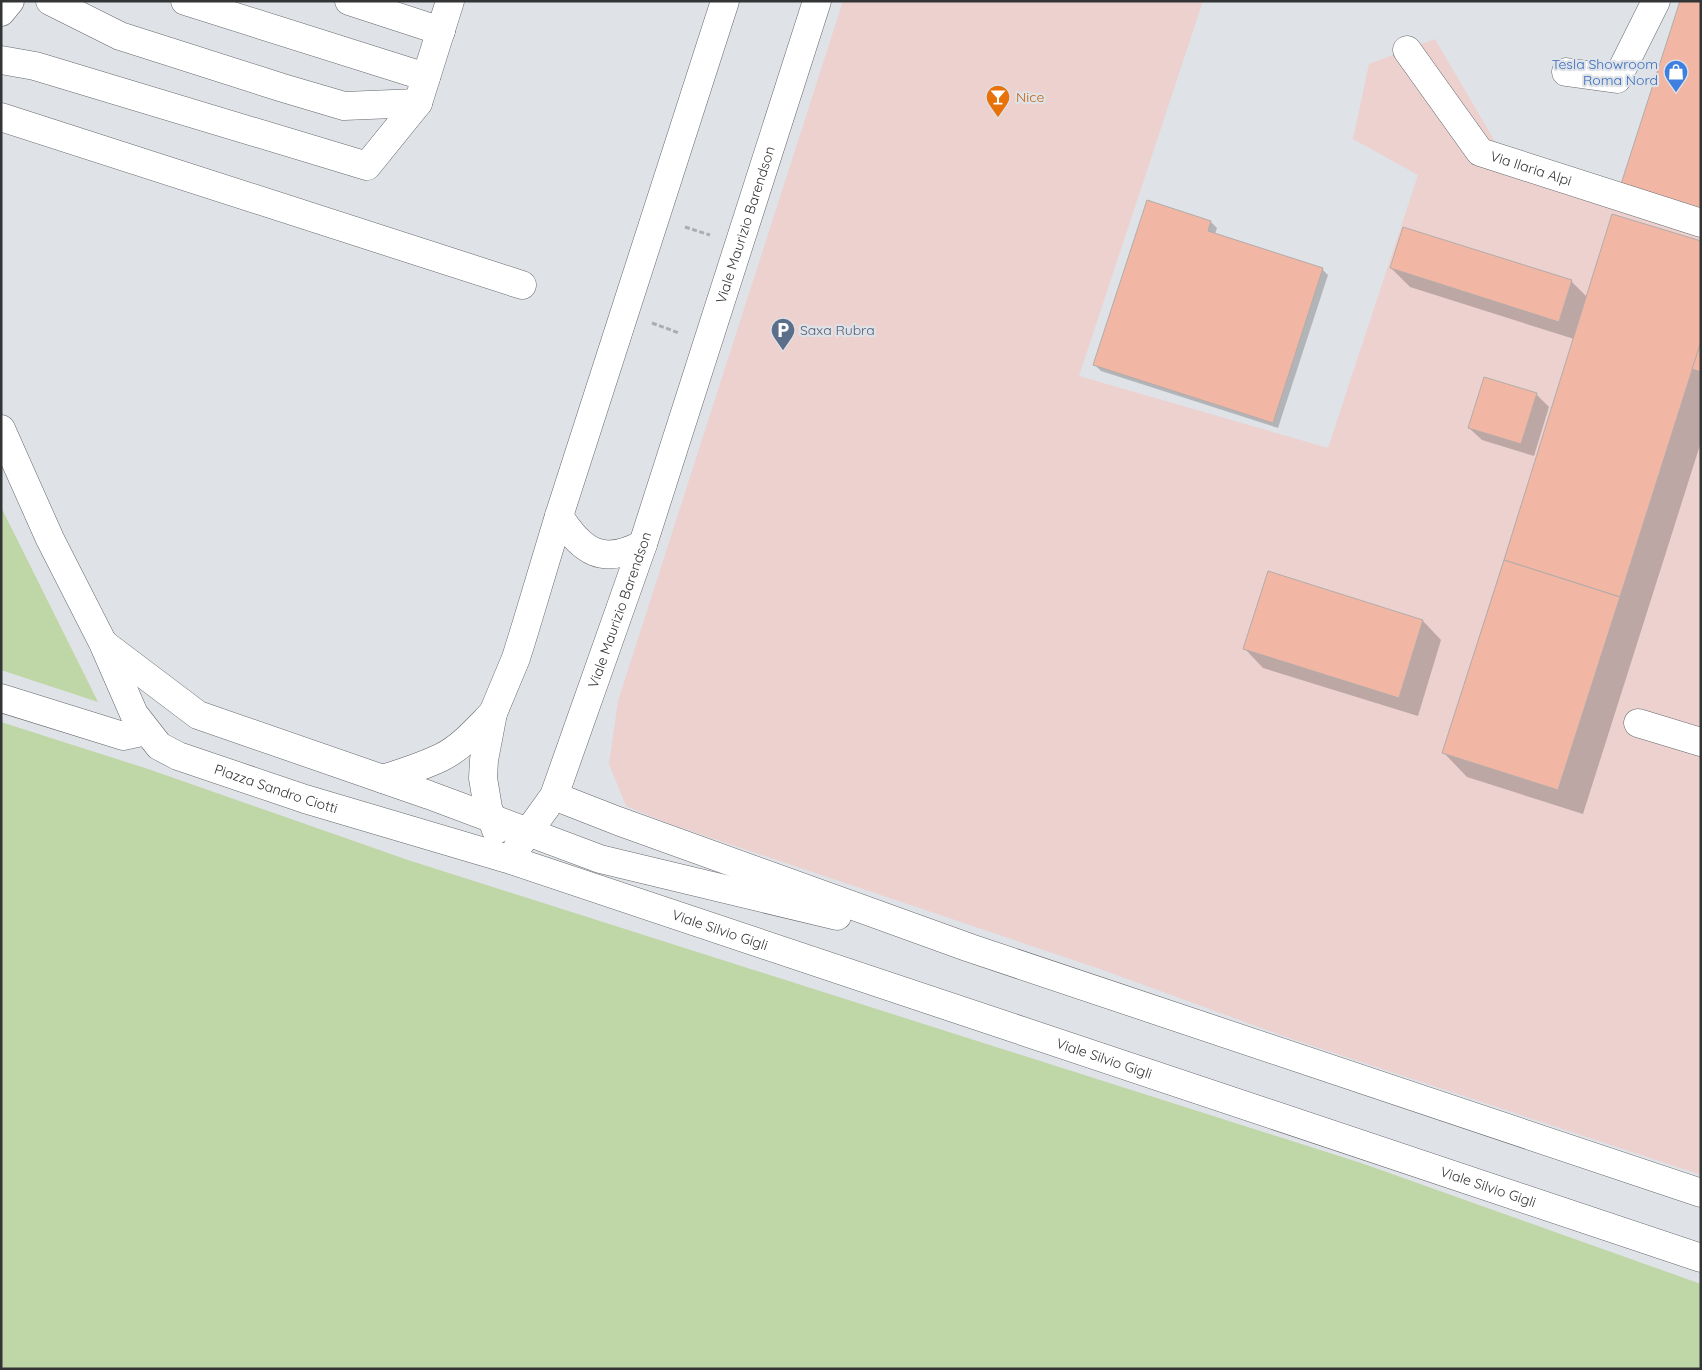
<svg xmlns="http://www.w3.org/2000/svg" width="1702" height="1370" viewBox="0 0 1702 1370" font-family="Quicksand,sans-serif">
  <rect width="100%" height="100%" fill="#dfe2e7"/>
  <path fill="#ecd1cf" d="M843,1h360l-124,375 249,72 90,-273 -65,-36 16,-75 66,-25 62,106 204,65v965l-415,-138 -186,-68 -430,-145 -44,-18 -17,-42 9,-63z"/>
  <g fill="#bfd6a7">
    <path d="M1,507l97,195 -97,-32z"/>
    <path d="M1,722l147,47 260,91 956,304 337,120v85h-1700z"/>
  </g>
  <g fill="#0003">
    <path d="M1211,222l6,6 -2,6 107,35 6,6 -50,153 -177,-57 -6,-6z"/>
    <path d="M1701,243v199l-118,372 -116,-37 -24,-25 131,-413 -164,-52 -19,-19 180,13 16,16z"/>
    <path d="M1536,394l13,13 -15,49 -52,-16 -13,-12z"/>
    <path d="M1423,621l18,19 -23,76 -155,-48 -18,-19z"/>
  </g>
  <g fill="#f1b6a4" stroke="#b2acaa">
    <path d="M1680,1h21v209l-80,-26z"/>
    <path d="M1147,200l64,21 -3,10 115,37 -50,155 -180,-58z"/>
    <path d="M1612,214l89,27v101l-81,255 -116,-37z"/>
    <path d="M1403,227l169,53 -13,42 -169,-54z"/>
    <path d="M1701,342v30l-9,-3z"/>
    <path d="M1484,377l53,16 -16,51 -53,-16z"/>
    <path d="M1504,560l116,37 -62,193 -116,-37z"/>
    <path d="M1268,571l155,49 -24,78 -156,-49z"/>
  </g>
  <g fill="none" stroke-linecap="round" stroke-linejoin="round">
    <defs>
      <g id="minor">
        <path d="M50,1l70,35 163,52 61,18 74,-3"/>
        <path d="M185,1l241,76"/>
        <path d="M349,1l92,30"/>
        <path d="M1,12l9,-11"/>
        <path id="s1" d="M1407,50l73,102 221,71"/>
        <path d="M1,60l34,6 332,100 51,-63 32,-102"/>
        <path d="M1566,72l51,7 39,-78"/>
        <path d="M1,117l521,168"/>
        <path id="s2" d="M1,429l49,110 53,104 31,71 25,32 19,10 127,43 203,60 1193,399"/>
        <path d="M559,516c23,36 44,50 84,28"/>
        <path d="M104,644l94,71 231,80 171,64 237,57"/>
        <path d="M1,698l122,38 23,-5"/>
        <path d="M1638,723l63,19"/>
        <path d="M383,779c21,-7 41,-13 59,-22 20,-10 36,-29 51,-44"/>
        <path d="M554,796l64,25 352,127 731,245"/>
        <path d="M496,830l-8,-22 -5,-30 1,-18 9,-47 23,-55 9,-29 34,-113 166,-515"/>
        <path id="s3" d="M518,846l36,-50 89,-252 174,-543"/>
      </g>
    </defs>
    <use href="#minor" stroke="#64676b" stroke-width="29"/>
    <g stroke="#aaadb1" stroke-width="3" stroke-dasharray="5 2.5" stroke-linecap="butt">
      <path d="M685,227l25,8"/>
      <path d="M652,323l27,10"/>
    </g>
    <use href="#minor" stroke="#fff" stroke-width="28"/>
  </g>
  <defs>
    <symbol id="shop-pin" viewBox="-11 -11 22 30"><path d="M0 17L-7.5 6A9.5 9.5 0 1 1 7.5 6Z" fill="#3f7fe0" stroke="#dfe2e7"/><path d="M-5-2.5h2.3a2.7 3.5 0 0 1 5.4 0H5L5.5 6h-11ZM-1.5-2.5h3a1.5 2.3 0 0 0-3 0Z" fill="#fff"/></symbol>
    <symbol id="bar-pin" viewBox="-11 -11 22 30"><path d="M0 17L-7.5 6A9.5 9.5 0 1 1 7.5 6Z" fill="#e8710a" stroke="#dfe2e7"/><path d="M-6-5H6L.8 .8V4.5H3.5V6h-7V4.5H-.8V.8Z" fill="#fff"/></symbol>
    <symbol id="parking-pin" viewBox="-11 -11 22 30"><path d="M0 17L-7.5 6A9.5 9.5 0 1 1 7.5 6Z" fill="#5c6f8a" stroke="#dfe2e7"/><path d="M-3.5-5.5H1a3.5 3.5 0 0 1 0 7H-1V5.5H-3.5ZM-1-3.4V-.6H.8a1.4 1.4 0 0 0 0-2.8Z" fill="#fff"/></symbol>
  </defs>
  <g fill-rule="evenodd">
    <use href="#shop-pin" x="1662" y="58" width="28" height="38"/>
    <use href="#bar-pin" x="984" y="83" width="28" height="38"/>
    <use href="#parking-pin" x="769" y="316" width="28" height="38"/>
  </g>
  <g text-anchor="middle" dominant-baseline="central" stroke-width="4.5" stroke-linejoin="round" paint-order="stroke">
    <g font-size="14" fill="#366cbe" stroke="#dfe2e7" text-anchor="end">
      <text x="1658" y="64">Tesla Showroom<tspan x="1658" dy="16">Roma Nord</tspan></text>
    </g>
    <g font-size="14" fill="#c56008" stroke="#dfe2e7" text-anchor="start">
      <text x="1016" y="97">Nice</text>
    </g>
    <g font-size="14" fill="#323435" stroke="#dfe2e7">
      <text stroke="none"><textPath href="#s1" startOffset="179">Via Ilaria Alpi</textPath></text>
      <text stroke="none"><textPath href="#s3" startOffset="664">Viale Maurizio Barendson</textPath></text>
      <text stroke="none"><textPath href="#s3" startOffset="259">Viale Maurizio Barendson</textPath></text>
      <text stroke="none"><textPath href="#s2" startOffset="480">Piazza Sandro Ciotti</textPath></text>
      <text stroke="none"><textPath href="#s2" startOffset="946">Viale Silvio Gigli</textPath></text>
      <text stroke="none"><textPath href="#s2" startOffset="1351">Viale Silvio Gigli</textPath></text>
      <text stroke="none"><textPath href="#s2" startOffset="1756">Viale Silvio Gigli</textPath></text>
    </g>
    <g font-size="14" fill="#4e5e75" stroke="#dfe2e7" text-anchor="start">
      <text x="800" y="330">Saxa Rubra</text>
    </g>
  </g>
  <rect width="1702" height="1370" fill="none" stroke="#323435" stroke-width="5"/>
</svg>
